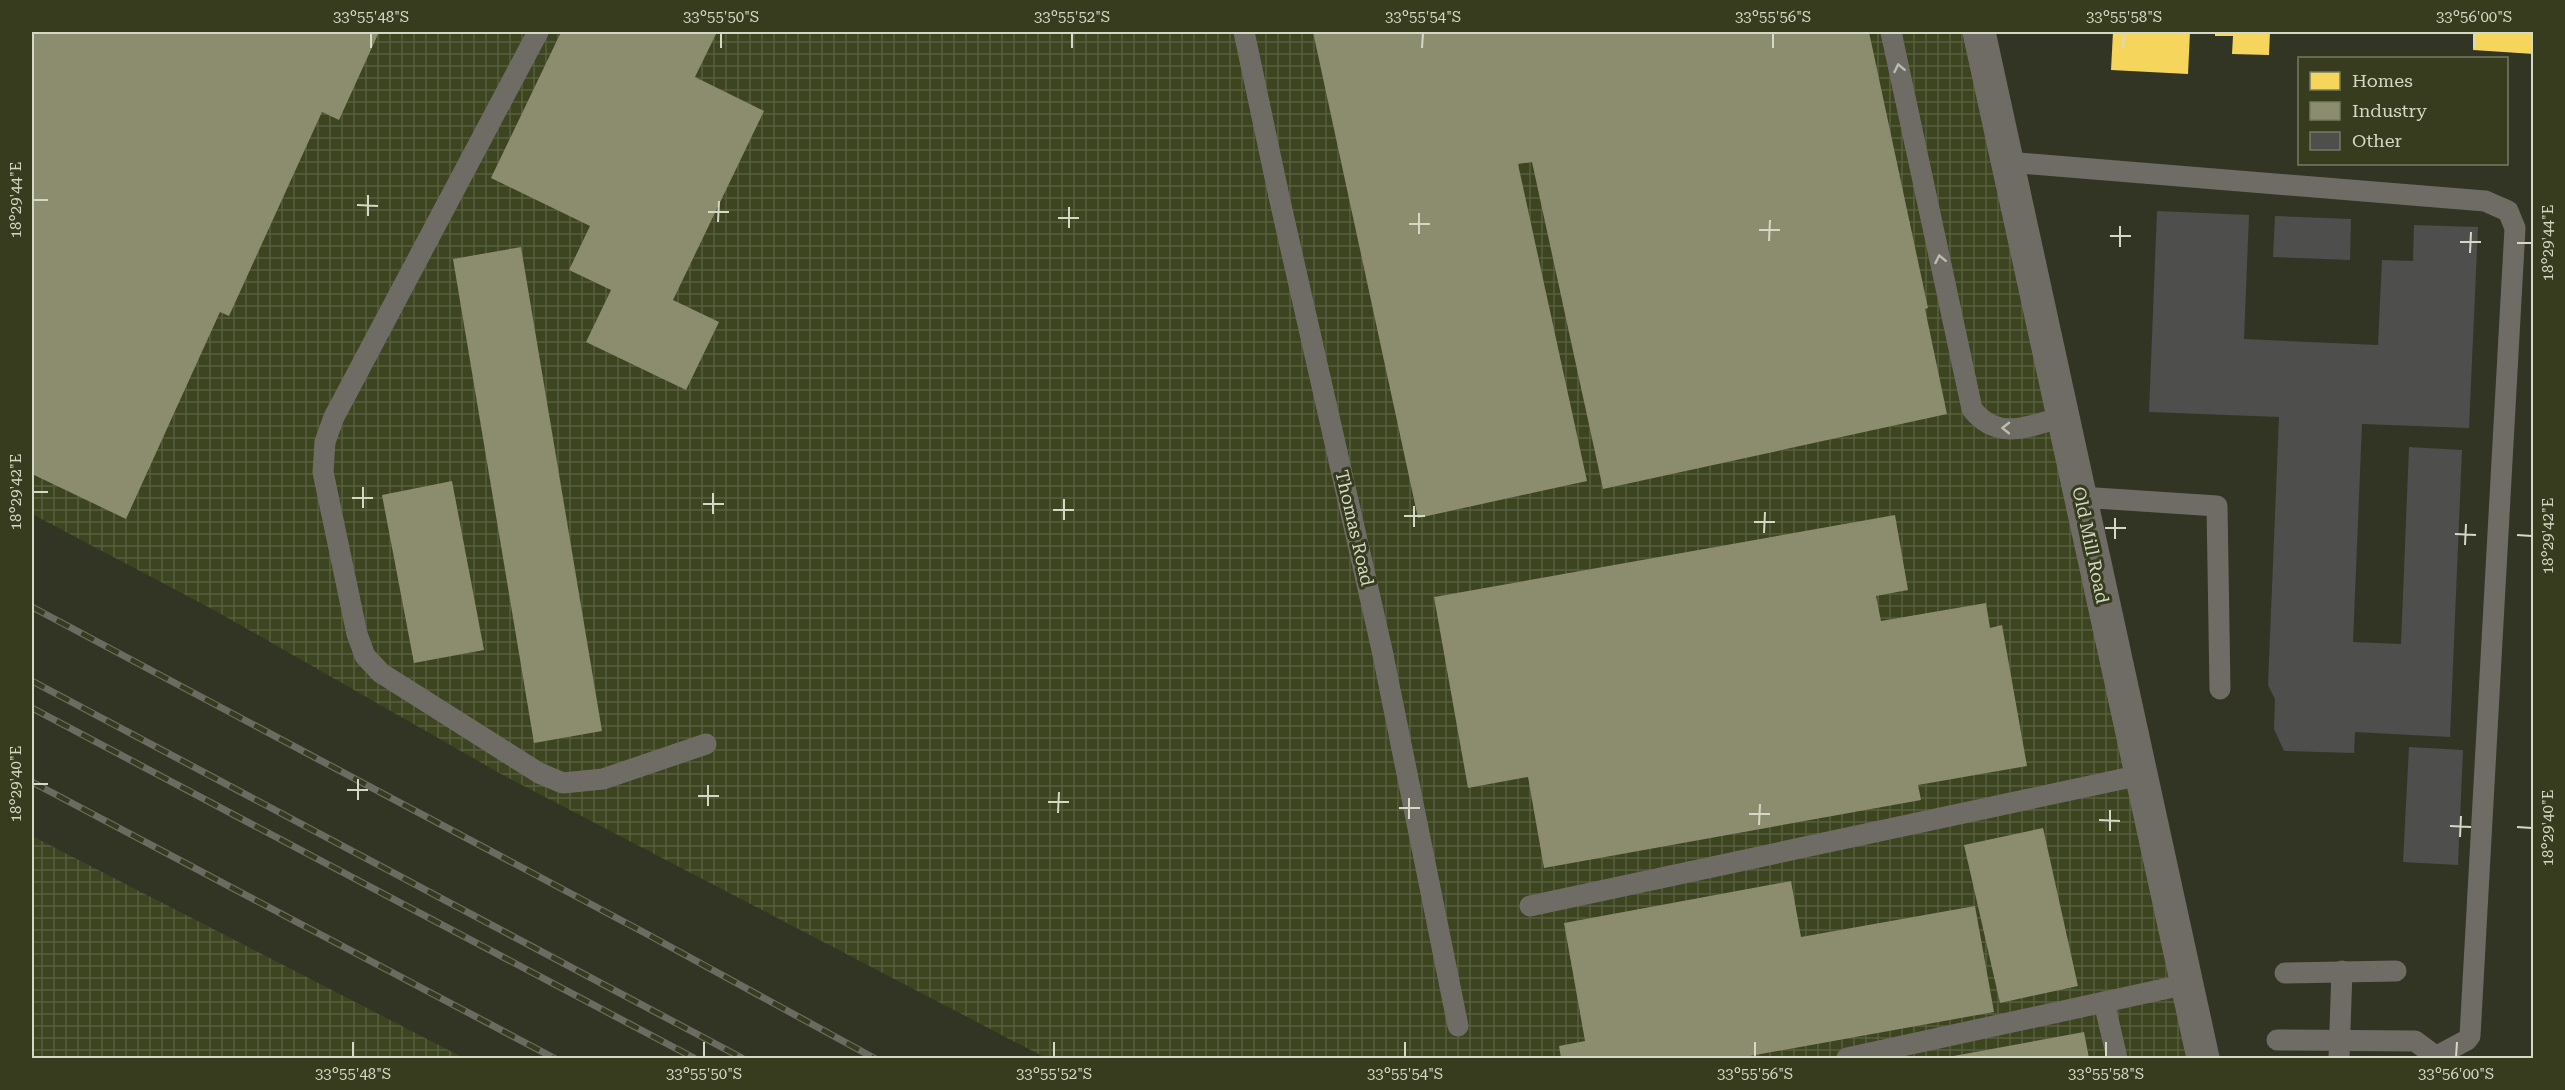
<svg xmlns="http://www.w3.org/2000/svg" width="2565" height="1090" viewBox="0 0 2565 1090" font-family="'Roboto Serif',serif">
  <defs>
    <pattern id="industrial-grid" width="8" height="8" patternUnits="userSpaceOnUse" patternTransform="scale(1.5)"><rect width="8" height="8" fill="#3c4420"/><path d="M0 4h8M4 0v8" fill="none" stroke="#575e3f"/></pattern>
  </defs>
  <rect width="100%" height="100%" fill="#323524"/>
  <g fill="url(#industrial-grid)">
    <path d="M32,32h1947l224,1026h-1157l-545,-284 -287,-164 -182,-96z"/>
    <path d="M32,836l432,222h-432z"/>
  </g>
  <g fill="#f6d55c">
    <path d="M2113,32h77l-2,42 -77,-4z"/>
    <path d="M2215,32h55l-1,23 -37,-1 1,-18h-18z"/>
    <path d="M2474,32h60v22l-61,-4z"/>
  </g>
  <g fill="#8c8c6e">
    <path d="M32,32h347l-40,88 -17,-8 -93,204 -9,-4 -94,207 -94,-45z"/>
    <path d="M561,32h156l-22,45 69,34 -91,189 46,22 -33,68 -100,-48 25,-52 -42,-20 21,-44 -99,-48z"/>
    <path d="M1313,32h556l59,276 -3,1 22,105 -344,75 -71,-327 -14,2 69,317 -169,37z"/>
    <path d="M521,247l81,484 -68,12 -81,-484z"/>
    <path d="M452,481l32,169 -70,13 -32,-168z"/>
    <path d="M1895,515l13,75 -32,6 5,25 105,-18 4,25 12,-3 25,141 -109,19 3,15 -377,68 -16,-91 -60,11 -34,-191z"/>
    <path d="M2043,828l35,158 -78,17 -36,-158z"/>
    <path d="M1791,881l10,56 174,-31 19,106 -255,46h-178l-2,-12 26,-5 -21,-118z"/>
    <path d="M2084,1032l5,26h-140l-1,-1z"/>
  </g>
  <g fill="#4e4e4c">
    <path d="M2157,211l92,4 -5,124 134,6 4,-85 31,1 1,-36 64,2 -9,201 -107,-4 -9,218 48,2 8,-197 53,3 -12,287 -95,-5 -1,21 -70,-2 -10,-22 1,-30 -7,-14 11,-268 -130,-5z"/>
    <path d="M2275,216l76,3 -1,41 -77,-3z"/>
    <path d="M2409,747l54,3 -5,115 -55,-3z"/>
  </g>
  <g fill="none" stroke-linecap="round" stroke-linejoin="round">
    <g stroke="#6f6c66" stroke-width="21">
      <path d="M538,32l-204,385 -9,25 -2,30 34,162 8,22 16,17 158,100 24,10 40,-4 103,-35"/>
      <path d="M1244,32l36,169 102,449 76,376"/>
      <path d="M1891,32l81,377c26,33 56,17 91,8"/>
      <path d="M2007,162l478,39 23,10 7,17 -45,808 -3,4 -30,16"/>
      <path d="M2080,497l137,9 3,183"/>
      <path d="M1530,906l611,-131"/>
      <path d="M2285,973l111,-2"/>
      <path d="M2104,1002l13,56"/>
      <path d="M2277,1040l138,1 23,17"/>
      <path d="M1847,1058l340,-74"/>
      <path d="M2339,1058l3,-87"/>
    </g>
    <path stroke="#6f6c66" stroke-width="33" d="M1979,32l224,1026"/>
    <defs>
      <g id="rail">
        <path d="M32,607l613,326 229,125"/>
        <path d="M32,681l710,377"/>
        <path d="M32,708l662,350"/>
        <path d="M32,782l522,276"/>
      </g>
    </defs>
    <use href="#rail" stroke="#6b6b61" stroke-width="7"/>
    <use href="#rail" stroke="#363c1d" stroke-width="4.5" stroke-dasharray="14" stroke-linecap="butt"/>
  </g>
  <defs><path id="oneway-chevron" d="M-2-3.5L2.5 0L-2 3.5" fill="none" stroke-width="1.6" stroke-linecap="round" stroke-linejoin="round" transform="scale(1.5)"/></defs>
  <g stroke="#bbbeae">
    <use href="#oneway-chevron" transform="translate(1899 68) rotate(-102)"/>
    <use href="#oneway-chevron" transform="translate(1940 259) rotate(-102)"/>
    <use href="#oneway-chevron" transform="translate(2006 428) rotate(-179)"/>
  </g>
  <path fill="none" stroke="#d4d9c6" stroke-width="2" d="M371,48v-15M721,48v-15M1072,48v-15M1422,48l1,-15M1773,48v-15M2123,48l1,-15M2474,48v-15M33,200h15M357,205l21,1M708,212h21M368,216v-21M1058,218h21M718,222l1,-21M1409,224h21M1069,228v-21M1759,230h21M1419,234v-21M2110,236h21M1769,241l1,-21M2460,242h21M2517,243h15M2120,247v-21M2470,253l1,-21M33,492h15M352,498h21M703,504h21M363,508v-21M1053,510h21M713,514v-21M1404,516h21M1064,520v-21M1754,522h21M1414,527v-21M2105,528h21M1764,533l1,-21M2455,534l21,1M2517,535l15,1M2115,539v-21M2465,545l1,-21M33,784h15M347,790h21M698,796h21M358,800v-21M1048,802h21M708,806v-21M1399,808h21M1058,813l1,-21M1749,814h21M1409,819v-21M2099,820l21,1M1759,825l1,-21M2450,826l21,1M2517,827l15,1M2110,831v-21M2460,837l1,-21M353,1057v-15M704,1057v-15M1054,1057v-15M1405,1057v-15M1755,1057v-15M2106,1057v-15M2456,1057l1,-15"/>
  <g text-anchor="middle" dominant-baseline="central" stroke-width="6" stroke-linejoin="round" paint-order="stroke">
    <g font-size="18" fill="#d4d9c6" stroke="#363c1d">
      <text transform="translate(1355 528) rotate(77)">Thomas Road</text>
      <text transform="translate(2091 545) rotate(78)">Old Mill Road</text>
    </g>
  </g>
  <rect width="2565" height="1090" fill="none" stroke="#363c1d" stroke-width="66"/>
  <rect x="2298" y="57" width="210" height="108" fill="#363c1d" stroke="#757b61" stroke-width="1.5"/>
  <rect x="2310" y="72" width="30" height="18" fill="#f6d55c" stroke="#757b61" stroke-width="1.5"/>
  <text x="2352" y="87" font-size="18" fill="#d4d9c6">Homes</text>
  <rect x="2310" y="102" width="30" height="18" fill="#8c8c6e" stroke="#757b61" stroke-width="1.5"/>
  <text x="2352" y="117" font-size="18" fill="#d4d9c6">Industry</text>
  <rect x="2310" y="132" width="30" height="18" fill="#4e4e4c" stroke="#757b61" stroke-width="1.5"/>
  <text x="2352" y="147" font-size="18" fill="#d4d9c6">Other</text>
  <rect x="33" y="33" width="2499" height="1024" fill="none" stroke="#d4d9c6" stroke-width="2"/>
  <g font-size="15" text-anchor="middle" fill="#d4d9c6">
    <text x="371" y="22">33°55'48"S</text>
    <text x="721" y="22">33°55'50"S</text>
    <text x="1072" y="22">33°55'52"S</text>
    <text x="1423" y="22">33°55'54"S</text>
    <text x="1773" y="22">33°55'56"S</text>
    <text x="2124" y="22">33°55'58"S</text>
    <text x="2474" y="22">33°56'00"S</text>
    <text transform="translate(16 200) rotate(-90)" y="5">18°29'44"E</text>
    <text transform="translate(2548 243) rotate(-90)" y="5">18°29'44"E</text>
    <text transform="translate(16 492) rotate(-90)" y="5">18°29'42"E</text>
    <text transform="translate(2548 536) rotate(-90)" y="5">18°29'42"E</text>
    <text transform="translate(16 784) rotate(-90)" y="5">18°29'40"E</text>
    <text transform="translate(2548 828) rotate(-90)" y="5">18°29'40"E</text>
    <text x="353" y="1079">33°55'48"S</text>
    <text x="704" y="1079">33°55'50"S</text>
    <text x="1054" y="1079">33°55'52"S</text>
    <text x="1405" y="1079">33°55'54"S</text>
    <text x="1755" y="1079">33°55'56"S</text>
    <text x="2106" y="1079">33°55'58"S</text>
    <text x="2456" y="1079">33°56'00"S</text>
  </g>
</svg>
